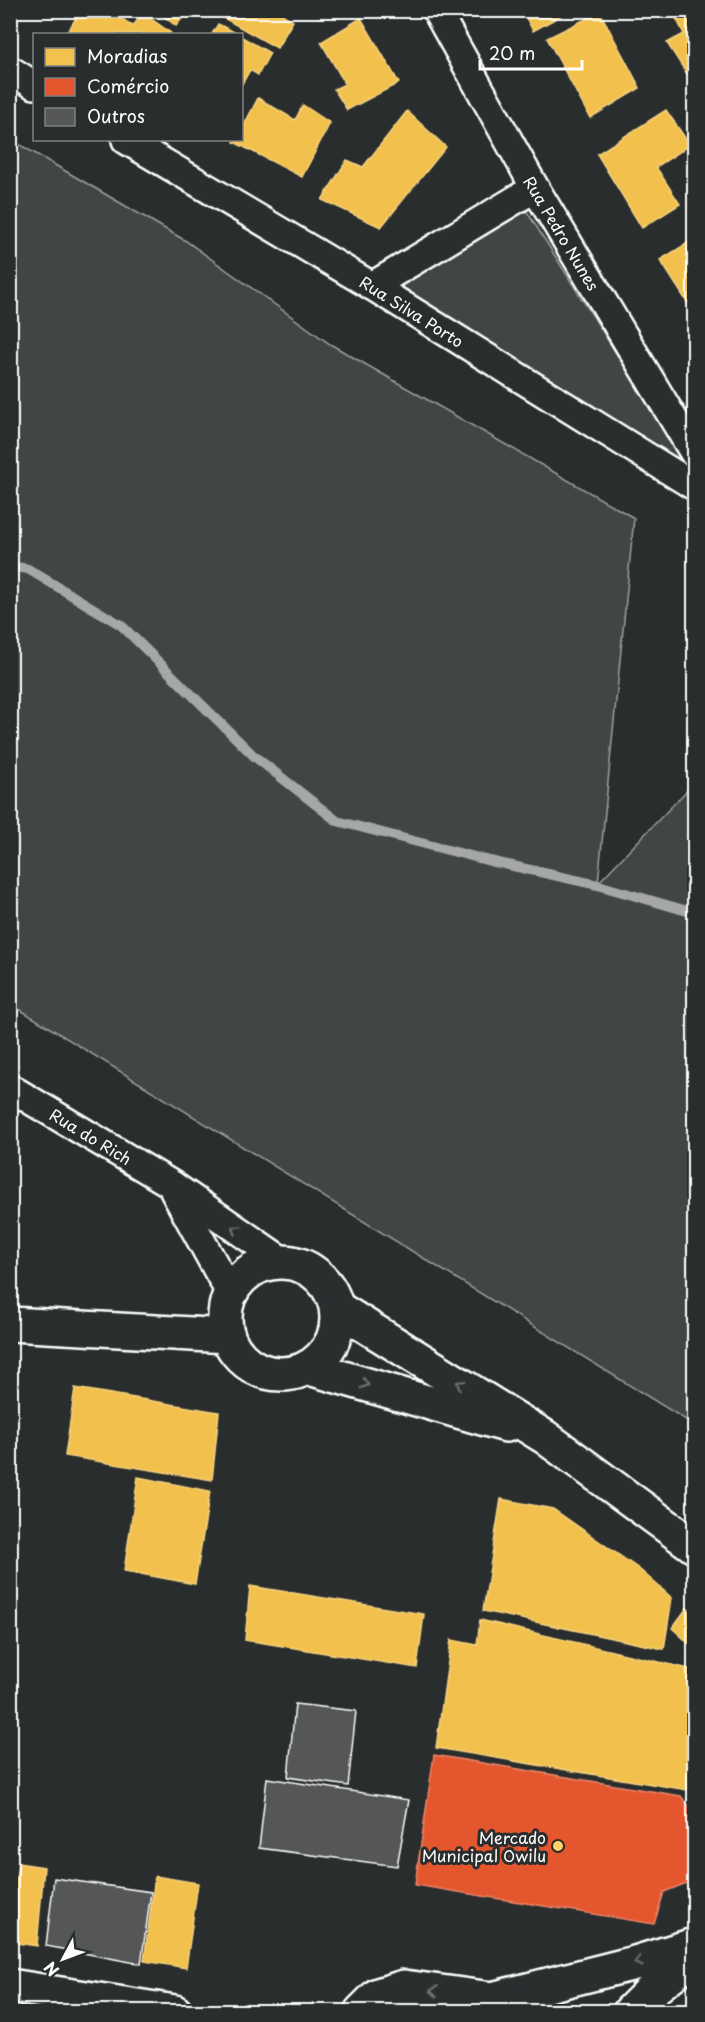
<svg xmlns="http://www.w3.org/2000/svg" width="705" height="2022" viewBox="0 0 705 2022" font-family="'Playpen Sans',sans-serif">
  <rect width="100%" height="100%" fill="#2a2d2e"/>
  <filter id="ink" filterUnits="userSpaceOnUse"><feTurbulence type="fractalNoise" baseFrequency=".0167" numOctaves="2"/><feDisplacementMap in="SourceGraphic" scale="12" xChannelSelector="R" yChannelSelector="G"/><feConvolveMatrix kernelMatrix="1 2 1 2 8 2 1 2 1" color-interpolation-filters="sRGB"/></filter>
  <g filter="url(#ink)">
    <g fill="#414445" stroke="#a0a2a2" stroke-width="1.5">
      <path d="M10,139l176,102 144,103 304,174 -36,365 96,-100v642l-683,-421z"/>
      <path d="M526,210l161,256 -292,-179z"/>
    </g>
    <g fill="#f2c14e" stroke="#f6d483" stroke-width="1.5">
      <path d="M81,10h27l25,16 10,-13 28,20 -1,1h-104z"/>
      <path d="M156,10h33l-13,16z"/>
      <path d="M214,10h62l17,11 -16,27 -64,-36z"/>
      <path d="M522,10h49l-38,21z"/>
      <path d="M679,10h15v75l-27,-42 17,-9 -10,-20z"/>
      <path d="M600,12l40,76 -50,30 -43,-80z"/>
      <path d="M361,18l38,65 -52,27 -13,-21 11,-5 -24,-42z"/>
      <path d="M218,24l20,10h-26z"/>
      <path d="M242,37l28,16 -12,22 -8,-5 -8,14z"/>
      <path d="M258,98l37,22 8,-15 27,18 -28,54 -68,-35 2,-2h6v-11z"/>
      <path d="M666,110l24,35 -34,22 24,37 -38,24 -45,-74z"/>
      <path d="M407,111l39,36 -65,80 -59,-27 25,-40 16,7z"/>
      <path d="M694,239v74l-34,-53z"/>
      <path d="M75,1388l144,24 -7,68 -147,-24z"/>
      <path d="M138,1477l72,14 -15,93 -71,-13z"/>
      <path d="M501,1499l52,10 86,60 33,29 -8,51 -181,-38z"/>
      <path d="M250,1586l174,28 -7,54 -172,-28z"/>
      <path d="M687,1608l7,7v33l-22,-20z"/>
      <path d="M480,1620l214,50v78l-7,42 -251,-42 15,-108 26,5z"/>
      <path d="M18,1863l26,4 -7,79 -27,-4v-56l5,1z"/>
      <path d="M155,1876l43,7 -12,85 -42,-7z"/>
    </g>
    <path fill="#e4572e" stroke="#ec896d" stroke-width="1.5" d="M434,1755l247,41 13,17v67l-30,12 -10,32 -239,-39z"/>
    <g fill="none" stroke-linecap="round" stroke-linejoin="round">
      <path stroke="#a6a7a7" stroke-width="10" d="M10,566l18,3 93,56 133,131 83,65 153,40 108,24 96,28"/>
    </g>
    <g fill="#555758" stroke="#fff" stroke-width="1.5">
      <path d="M295,1704l61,7 -8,75 -60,-9z"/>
      <path d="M267,1778l142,22 -12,66 -138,-18z"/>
      <path d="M54,1878l97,14 -10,72 -95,-18z"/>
    </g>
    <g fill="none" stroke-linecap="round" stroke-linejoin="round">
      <defs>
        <g id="minor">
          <path d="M436,10l99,178 159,265"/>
          <path d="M10,70l24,15"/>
          <path d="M126,140l246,146 322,200"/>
          <path d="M372,286l163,-98"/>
          <path d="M10,1088l161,96 113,78"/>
          <path d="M174,1191l56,102"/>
        </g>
        <g id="tertiary">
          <circle cx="281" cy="1318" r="56"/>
          <path d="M337,1308l208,129 149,109"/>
          <path d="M10,1324l218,12"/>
          <path d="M309,1368l197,57"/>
        </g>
        <g id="secondary">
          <path d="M10,1986l165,26"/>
          <path d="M492,1999l143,-36 59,-18"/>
          <path d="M361,2012l17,-17 26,-8 88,12 22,6"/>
          <path d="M630,2012l22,-22 42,-33"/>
        </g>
      </defs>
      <use href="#minor" stroke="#fff" stroke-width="32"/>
      <use href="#tertiary" stroke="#fff" stroke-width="38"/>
      <use href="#secondary" stroke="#fff" stroke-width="38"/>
      <use href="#minor" stroke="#2a2d2e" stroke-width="27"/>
      <use href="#tertiary" stroke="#2a2d2e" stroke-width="33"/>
      <use href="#secondary" stroke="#2a2d2e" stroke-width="33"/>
    </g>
    <defs><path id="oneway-chevron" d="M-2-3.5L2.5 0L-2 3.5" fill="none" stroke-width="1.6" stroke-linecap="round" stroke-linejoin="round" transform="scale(1.5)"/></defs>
    <g stroke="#6a6c6d">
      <use href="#oneway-chevron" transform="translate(236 1229) rotate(-146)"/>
      <use href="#oneway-chevron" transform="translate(365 1384) rotate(16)"/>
      <use href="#oneway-chevron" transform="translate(460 1384) rotate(-148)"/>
      <use href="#oneway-chevron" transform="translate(638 1962) rotate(164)"/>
      <use href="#oneway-chevron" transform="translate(434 1991) rotate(-173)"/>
    </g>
  </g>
  <circle fill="#ffd166" stroke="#2a2d2e" stroke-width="2" cx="558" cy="1846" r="6"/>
  <g text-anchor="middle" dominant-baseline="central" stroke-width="6" stroke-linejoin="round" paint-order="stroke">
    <g font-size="16" fill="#fff" stroke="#2a2d2e">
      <text transform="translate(562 233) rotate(59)">Rua Pedro Nunes</text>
      <text transform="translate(412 311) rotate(32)">Rua Silva Porto</text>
      <text transform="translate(91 1136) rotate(31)">Rua do Rich</text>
    </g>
    <g font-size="16" fill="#fff" stroke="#2a2d2e" text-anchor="end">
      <text x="546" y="1837">Mercado<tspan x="546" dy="18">Municipal Owilu</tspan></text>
    </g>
  </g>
  <rect width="705" height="2022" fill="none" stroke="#2a2d2e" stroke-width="36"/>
  <rect x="18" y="18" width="669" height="1986" fill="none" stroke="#fff" stroke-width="2" filter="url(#ink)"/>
  <rect x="33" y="33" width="210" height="108" fill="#2a2d2e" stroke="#7f8182" stroke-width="1.5"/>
  <rect x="45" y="48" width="30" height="18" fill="#f2c14e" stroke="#7f8182" stroke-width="1.5"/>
  <text x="87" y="63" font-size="18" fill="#ffffff">Moradias</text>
  <rect x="45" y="78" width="30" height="18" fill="#e4572e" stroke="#7f8182" stroke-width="1.5"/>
  <text x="87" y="93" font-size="18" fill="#ffffff">Comércio</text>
  <rect x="45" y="108" width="30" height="18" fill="#555758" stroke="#7f8182" stroke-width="1.5"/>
  <text x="87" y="123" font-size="18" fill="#ffffff">Outros</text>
  <g transform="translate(63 1959) rotate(229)" stroke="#2a2d2e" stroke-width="4.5" paint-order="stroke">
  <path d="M0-4.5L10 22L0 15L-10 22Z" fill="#ffffff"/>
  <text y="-9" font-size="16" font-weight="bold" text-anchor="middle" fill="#ffffff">N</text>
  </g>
  <path d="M480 60v9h102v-9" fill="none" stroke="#ffffff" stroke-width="3"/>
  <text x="489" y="60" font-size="18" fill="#ffffff" stroke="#2a2d2e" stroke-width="4.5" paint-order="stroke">20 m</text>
</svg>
